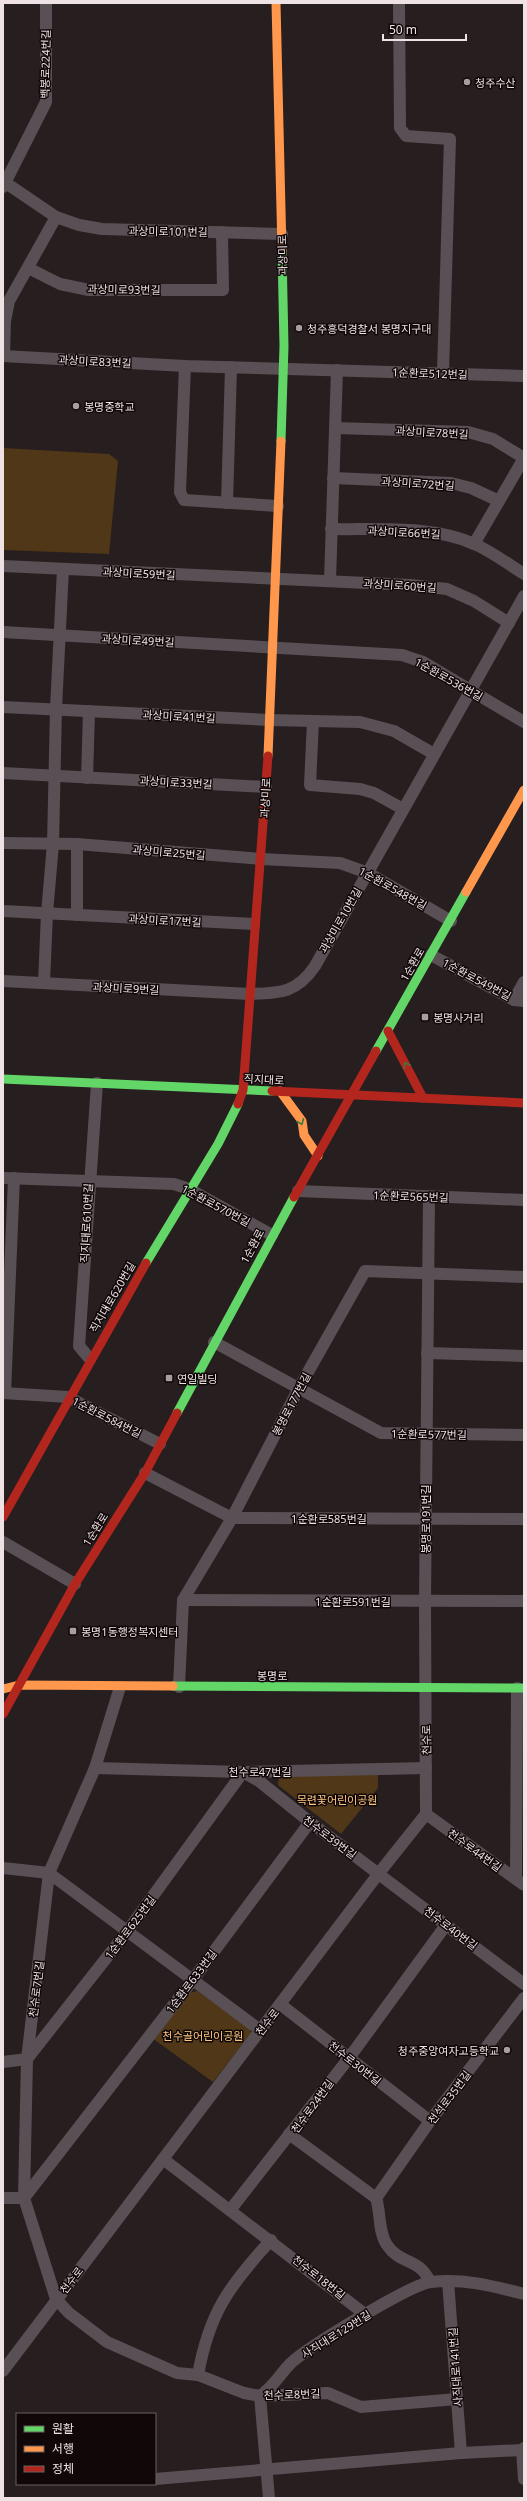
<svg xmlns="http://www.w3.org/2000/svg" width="527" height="2501" viewBox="0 0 527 2501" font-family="'Noto Sans','Noto Sans KR',sans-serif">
  <rect width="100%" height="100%" fill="#271e1f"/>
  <g fill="#503718">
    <path d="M3,448l106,6 9,7 -9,93 -106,-4z"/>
    <path d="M378,1773v15l-37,46 -63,-49 1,-9z"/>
    <path d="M197,1991l53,37 1,5 -38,49 -61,-44 37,-45z"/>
  </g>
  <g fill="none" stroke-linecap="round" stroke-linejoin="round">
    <g stroke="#595055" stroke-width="12">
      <path d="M399,3l1,125 6,8 44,3 -7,234"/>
      <path d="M3,181l53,36 23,8 23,4 180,5"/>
      <path d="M3,187l43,-85v-99"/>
      <path d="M28,268l32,16 29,6h134l-1,-58"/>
      <path d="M3,356l182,10 339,10"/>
      <path d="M4,356l1,-35 4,-20 47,-84"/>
      <path d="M185,366l-5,126 4,8 94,6"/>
      <path d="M335,428l133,4 25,7 31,19"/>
      <path d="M333,478l118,5 20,5 28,13"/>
      <path d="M227,503l4,-136"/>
      <path d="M331,529c45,1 102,-4 143,15 17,7 34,20 50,30"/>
      <path d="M474,544l50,-86"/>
      <path d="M3,566l407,19 37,4 27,12 35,22"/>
      <path d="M330,581l7,-211"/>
      <path d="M3,632l399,23 21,7 101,60"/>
      <path d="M3,707l266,13 91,2 34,9 40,23"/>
      <path d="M313,721l-3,64 50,4 14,4 29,16"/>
      <path d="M3,773l263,14"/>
      <path d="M87,778l2,-67"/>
      <path d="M3,843l74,1 184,15 79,4 28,10 83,48"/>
      <path d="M3,911l251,13"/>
      <path d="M77,915v-71"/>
      <path d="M431,955l83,45 10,1"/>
      <path d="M3,981l247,13c30,-1 47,-1 65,-28l209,-370"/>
      <path d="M44,983l3,-70 6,-69 3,-136 7,-139"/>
      <path d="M514,1000l10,-18"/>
      <path d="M3,1178l171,6 15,5 83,46"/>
      <path d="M298,1191l226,9"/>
      <path d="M214,1342l167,91 143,2"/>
      <path d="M427,1353l97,3"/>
      <path d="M90,1359l-11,-13 18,-263"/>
      <path d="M3,1393l65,4 92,47"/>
      <path d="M5,1393l9,-215"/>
      <path d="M145,1473l87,45 292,1"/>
      <path d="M3,1542l72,42"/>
      <path d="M183,1600l341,1"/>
      <path d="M120,1687l-25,81 -46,105 -22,186 -3,139 32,101 13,14 38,29 70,31 21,2 46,18 16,3 68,-3 33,14 96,-8"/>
      <path d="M179,1687l4,-87 49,-82 67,-130 66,-117 159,6"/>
      <path d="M95,1768l148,4 183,-4"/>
      <path d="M426,1814l98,71"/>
      <path d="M3,1868l46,5 211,157"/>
      <path d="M516,1879l1,-191"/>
      <path d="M280,2004l150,117"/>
      <path d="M3,2062l24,-3 99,-126 117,-161 16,9 51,41 214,162"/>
      <path d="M289,2134l87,64c5,15 2,34 11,47 13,20 32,12 43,37"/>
      <path d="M163,2159l203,156"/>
      <path d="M3,2198h21l168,-217 118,-159"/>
      <path d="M376,2198l54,-77 94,-123"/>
      <path d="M231,2209l118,-151 97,-133"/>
      <path d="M448,2281l13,172"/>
      <path d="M3,2371l376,-498 47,-59 -1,-213 4,-404"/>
      <path d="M198,2375c11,-62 31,-89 73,-135"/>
      <path d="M524,2448l-2,2 2,29"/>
      <path d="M155,2479l306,-26 61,-3"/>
      <path d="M269,2498l-9,-102c16,-12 19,-21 31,-33 17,-16 120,-79 140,-81 32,-4 62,4 93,12"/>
    </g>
    <g stroke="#63d668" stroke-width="9">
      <path d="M281,441l3,-95 -2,-95"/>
      <path d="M376,1051l90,-159"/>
      <path d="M3,1079l269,12"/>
      <path d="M146,1263l72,-119 20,-40"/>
      <path d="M177,1413l117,-216"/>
      <path d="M173,1686l351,2"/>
    </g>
    <g stroke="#ff974d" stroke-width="9">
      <path d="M276,3l6,248"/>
      <path d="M268,756l13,-315"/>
      <path d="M466,892l58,-102"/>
      <path d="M280,1091l22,30 2,14 14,21"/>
      <path d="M3,1689l16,-4 154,1"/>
    </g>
    <g stroke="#b3261e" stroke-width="9">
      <path d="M388,1031l35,67"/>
      <path d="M272,1091l252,12"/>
      <path d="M238,1104l5,-14 25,-334"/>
      <path d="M294,1197l82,-146"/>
      <path d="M3,1517l143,-254"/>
      <path d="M3,1714l72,-130 70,-111 32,-60"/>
    </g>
  </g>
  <defs><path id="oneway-chevron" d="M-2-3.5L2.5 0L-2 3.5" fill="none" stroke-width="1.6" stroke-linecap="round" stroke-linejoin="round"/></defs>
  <g stroke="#3d793d">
    <use href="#oneway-chevron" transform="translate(406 1065) rotate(-119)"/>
    <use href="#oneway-chevron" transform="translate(301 1122) rotate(68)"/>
  </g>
  <g fill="#a99d9f" stroke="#0f0708" stroke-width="1.5">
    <circle cx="467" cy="82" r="4"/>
    <circle cx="299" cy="328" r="4"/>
    <circle cx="76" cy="406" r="4"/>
    <rect x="421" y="1013" width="8" height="8" rx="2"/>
    <rect x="165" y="1374" width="8" height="8" rx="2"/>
    <rect x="69" y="1627" width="8" height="8" rx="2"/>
    <circle cx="507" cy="2050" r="4"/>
  </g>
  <g text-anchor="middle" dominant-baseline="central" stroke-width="3" stroke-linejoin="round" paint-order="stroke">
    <g font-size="11" fill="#efe2e4" stroke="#0f0708">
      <text transform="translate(45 64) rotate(-89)">백봉로224번길</text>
      <text transform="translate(168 231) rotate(1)">과상미로101번길</text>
      <text transform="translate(282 255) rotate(-91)">과상미로</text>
      <text transform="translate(124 289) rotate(1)">과상미로93번길</text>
      <text transform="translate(95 361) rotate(3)">과상미로83번길</text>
      <text transform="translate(430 373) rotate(2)">1순환로512번길</text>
      <text transform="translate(432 432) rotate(3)">과상미로78번길</text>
      <text transform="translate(418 483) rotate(4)">과상미로72번길</text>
      <text transform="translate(404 532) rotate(3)">과상미로66번길</text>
      <text transform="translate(139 573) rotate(3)">과상미로59번길</text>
      <text transform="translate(400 585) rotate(4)">과상미로60번길</text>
      <text transform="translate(138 640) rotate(3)">과상미로49번길</text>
      <text transform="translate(449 679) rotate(29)">1순환로536번길</text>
      <text transform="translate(179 716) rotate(3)">과상미로41번길</text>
      <text transform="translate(176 782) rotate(3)">과상미로33번길</text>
      <text transform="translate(265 798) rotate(-87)">과상미로</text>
      <text transform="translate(169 852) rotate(5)">과상미로25번길</text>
      <text transform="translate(393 888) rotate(29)">1순환로548번길</text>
      <text transform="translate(165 920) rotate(3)">과상미로17번길</text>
      <text transform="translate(340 920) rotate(-60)">과상미로10번길</text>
      <text transform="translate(412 964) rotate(-60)">1순환로</text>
      <text transform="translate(477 979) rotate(28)">1순환로549번길</text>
      <text transform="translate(126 988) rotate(3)">과상미로9번길</text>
      <text transform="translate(264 1079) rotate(3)">직지대로</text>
      <text transform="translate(411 1196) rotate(2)">1순환로565번길</text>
      <text transform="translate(216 1205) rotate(28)">1순환로570번길</text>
      <text transform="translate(86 1223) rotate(-87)">직지대로610번길</text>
      <text transform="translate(252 1246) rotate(-62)">1순환로</text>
      <text transform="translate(112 1297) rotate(-60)">직지대로620번길</text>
      <text transform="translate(291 1404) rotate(-62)">봉명로177번길</text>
      <text transform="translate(107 1417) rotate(27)">1순환로584번길</text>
      <text transform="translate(429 1434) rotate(1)">1순환로577번길</text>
      <text x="329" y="1518">1순환로585번길</text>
      <text transform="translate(425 1519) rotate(-90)">봉명로191번길</text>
      <text transform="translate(95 1529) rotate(-58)">1순환로</text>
      <text x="353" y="1601">1순환로591번길</text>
      <text x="272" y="1675">봉명로</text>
      <text transform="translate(426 1740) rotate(-91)">천수로</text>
      <text x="260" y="1771">천수로47번길</text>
      <text transform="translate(330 1837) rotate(37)">천수로39번길</text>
      <text transform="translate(475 1850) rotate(36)">천수로44번길</text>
      <text transform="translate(130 1927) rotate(-53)">1순환로625번길</text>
      <text transform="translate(451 1928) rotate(37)">천수로40번길</text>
      <text transform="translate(191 1981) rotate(-53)">1순환로633번길</text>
      <text transform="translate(36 1989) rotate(-83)">천수로7번길</text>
      <text transform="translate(267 2022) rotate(-52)">천수로</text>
      <text transform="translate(355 2063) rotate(38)">천수로30번길</text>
      <text transform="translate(449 2097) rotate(-53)">천석로35번길</text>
      <text transform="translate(312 2106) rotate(-54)">천수로24번길</text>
      <text transform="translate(319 2277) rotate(38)">천수로18번길</text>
      <text transform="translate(71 2280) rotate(-53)">천수로</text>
      <text transform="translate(336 2334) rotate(-32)">사직대로129번길</text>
      <text transform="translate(455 2367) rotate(-94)">사직대로141번길</text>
      <text transform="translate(292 2394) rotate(-2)">천수로8번길</text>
    </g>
    <g font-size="11" fill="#efe2e4" stroke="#0f0708" text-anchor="start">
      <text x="475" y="82">청주수산</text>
      <text x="307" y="328">청주흥덕경찰서 봉명지구대</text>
      <text x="84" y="406">봉명중학교</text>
      <text x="433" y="1017">봉명사거리</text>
      <text x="177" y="1378">연일빌딩</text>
      <text x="81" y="1631">봉명1동행정복지센터</text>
      <text x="499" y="2050" text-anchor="end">청주중앙여자고등학교</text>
    </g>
    <g font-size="11" fill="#fec782" stroke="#0f0708">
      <text x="337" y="1799">목련꽃어린이공원</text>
      <text x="203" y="2035">천수골어린이공원</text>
    </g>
  </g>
  <rect width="527" height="2501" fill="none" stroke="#efe2e4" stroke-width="8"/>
  <rect x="16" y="2413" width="140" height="72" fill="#0f0708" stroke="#695f60"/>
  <rect x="24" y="2426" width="20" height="6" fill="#63d668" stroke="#695f60"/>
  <text x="52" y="2433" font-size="12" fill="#efe2e4">원활</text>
  <rect x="24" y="2446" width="20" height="6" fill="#ff974d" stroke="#695f60"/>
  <text x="52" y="2453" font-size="12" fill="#efe2e4">서행</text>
  <rect x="24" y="2466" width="20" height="6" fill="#b3261e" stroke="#695f60"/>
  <text x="52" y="2473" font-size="12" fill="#efe2e4">정체</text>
  <path d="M383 34v6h83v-6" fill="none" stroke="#efe2e4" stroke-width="2"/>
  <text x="389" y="34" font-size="12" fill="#efe2e4" stroke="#0f0708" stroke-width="3" paint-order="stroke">50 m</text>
</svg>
